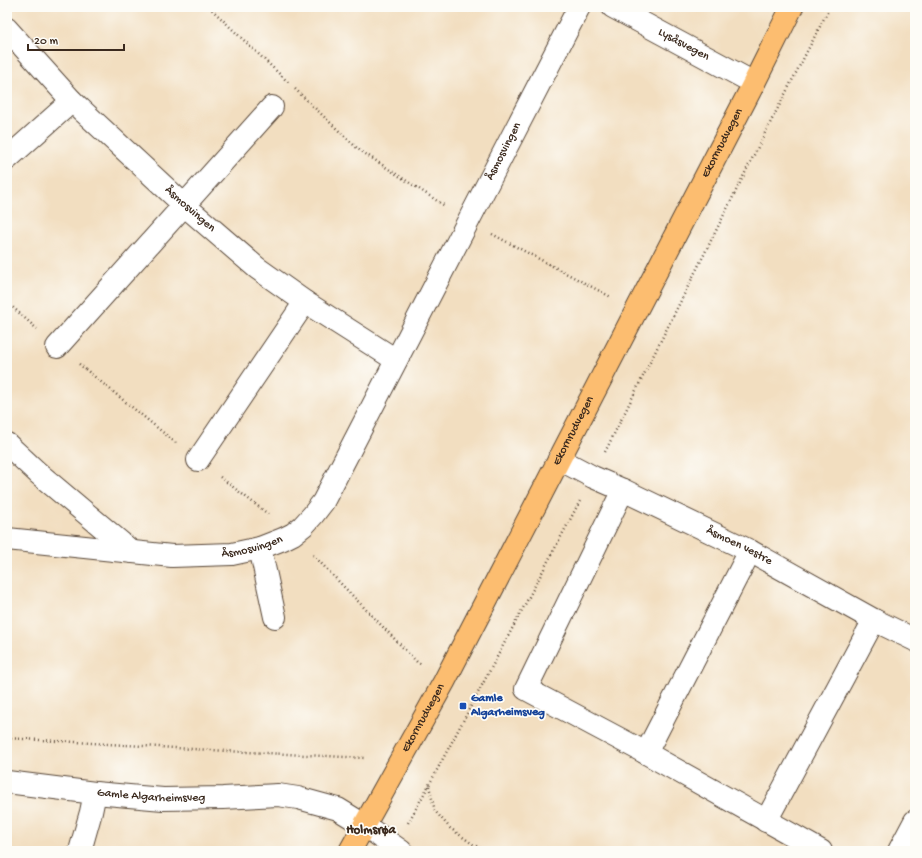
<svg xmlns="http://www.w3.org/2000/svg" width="922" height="858" viewBox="0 0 922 858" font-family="'Gochi Hand',sans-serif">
  <rect width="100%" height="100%" fill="#fdfcf7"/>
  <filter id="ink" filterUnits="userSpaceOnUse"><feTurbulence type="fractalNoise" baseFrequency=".025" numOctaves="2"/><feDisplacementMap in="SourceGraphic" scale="8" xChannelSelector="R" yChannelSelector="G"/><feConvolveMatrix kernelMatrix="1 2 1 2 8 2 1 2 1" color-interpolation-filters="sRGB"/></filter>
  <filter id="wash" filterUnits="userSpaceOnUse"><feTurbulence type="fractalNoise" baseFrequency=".012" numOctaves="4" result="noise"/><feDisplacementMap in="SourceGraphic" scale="16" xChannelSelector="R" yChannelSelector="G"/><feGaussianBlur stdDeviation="0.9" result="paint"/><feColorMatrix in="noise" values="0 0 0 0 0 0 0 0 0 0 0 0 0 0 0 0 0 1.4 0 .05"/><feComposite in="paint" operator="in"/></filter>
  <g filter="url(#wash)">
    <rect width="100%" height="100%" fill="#f2dec0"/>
  </g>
  <g filter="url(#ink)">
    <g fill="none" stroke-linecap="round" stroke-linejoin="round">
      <defs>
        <g id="minor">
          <path id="s1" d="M613,7l141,76"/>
          <path id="s2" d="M7,29l65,72 112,104 73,63 48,34 91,58"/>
          <path d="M7,159l65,-58"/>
          <path d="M57,347l215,-240"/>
          <path d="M7,444l31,29 94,79"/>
          <path id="s3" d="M559,459l34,18 30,13 127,61 124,69 41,20"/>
          <path d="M198,460l107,-158"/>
          <path d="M623,490l-97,199 120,64 175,98"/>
          <path id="s4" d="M7,539l165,17 60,-2 28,-6 23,-9 10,-5 10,-8 10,-11 10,-13 256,-495"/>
          <path d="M260,548l15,69"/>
          <path d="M646,753l104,-202"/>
          <path id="s5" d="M7,782l88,11 68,6 60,-1 55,-3 20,3 40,11 26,16 37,26"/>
          <path d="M766,821l108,-201"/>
          <path d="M80,851l11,-39 4,-19"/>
          <path d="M899,851l16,-30"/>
        </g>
        <g id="major">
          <path id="s6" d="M350,851l94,-169 310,-599 38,-76"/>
        </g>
      </defs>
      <use href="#minor" stroke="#564536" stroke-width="24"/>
      <use href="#major" stroke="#564536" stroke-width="24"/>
      <g stroke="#564536" stroke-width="2.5" stroke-dasharray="1 3" stroke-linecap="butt">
        <path d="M209,7l80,76"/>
        <path d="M295,89l63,60 87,57"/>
        <path d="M492,234l119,63"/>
        <path d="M7,302l30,27"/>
        <path d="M79,364l97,79"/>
        <path d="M605,452l160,-319 65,-126"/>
        <path d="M220,477l48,37"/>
        <path d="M313,555l104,107 5,3"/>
        <path d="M7,738l220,13 138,7"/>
        <path d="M429,786l6,25 15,17 24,17 12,6"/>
        <path d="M408,823l21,-38 151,-284"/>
      </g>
      <use href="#minor" stroke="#fff" stroke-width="22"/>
      <use href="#major" stroke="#fcbd6f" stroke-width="22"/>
    </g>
  </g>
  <rect fill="#1a4fb4" stroke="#fdfcf7" stroke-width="1.5" x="459" y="702" width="8" height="8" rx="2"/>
  <g text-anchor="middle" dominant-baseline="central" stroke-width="3.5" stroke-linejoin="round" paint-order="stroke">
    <g font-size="12" fill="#3b2a1e" stroke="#fdfcf7">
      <text stroke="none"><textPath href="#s1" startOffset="80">Lysåsvegen</textPath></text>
      <text stroke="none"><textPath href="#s6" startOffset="800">Ekornrudvegen</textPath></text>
      <text stroke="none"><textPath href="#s4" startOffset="729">Åsmosvingen</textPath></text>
      <text stroke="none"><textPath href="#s2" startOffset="257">Åsmosvingen</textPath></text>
      <text stroke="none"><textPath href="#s6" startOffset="476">Ekornrudvegen</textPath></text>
      <text stroke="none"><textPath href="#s4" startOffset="247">Åsmosvingen</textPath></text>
      <text stroke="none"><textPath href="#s3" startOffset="200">Åsmoen vestre</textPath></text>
      <text stroke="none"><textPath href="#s6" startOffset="152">Ekornrudvegen</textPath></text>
      <text stroke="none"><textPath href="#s5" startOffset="145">Gamle Algarheimsveg</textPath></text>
    </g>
    <g font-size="12" font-weight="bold" fill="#164399" stroke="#fdfcf7" text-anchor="start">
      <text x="471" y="699">Gamle<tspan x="471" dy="14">Algarheimsveg</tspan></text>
    </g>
    <g font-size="13" font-weight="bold" fill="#3b2a1e" stroke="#fdfcf7">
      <text x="371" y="830">Holmsrøa</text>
    </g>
  </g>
  <rect width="922" height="858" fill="none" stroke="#fdfcf7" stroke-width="24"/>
  <path d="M28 44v6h96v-6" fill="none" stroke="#3b2a1e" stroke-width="2"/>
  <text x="34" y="44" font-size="12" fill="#3b2a1e" stroke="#fdfcf7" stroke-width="3" paint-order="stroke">20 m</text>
</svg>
